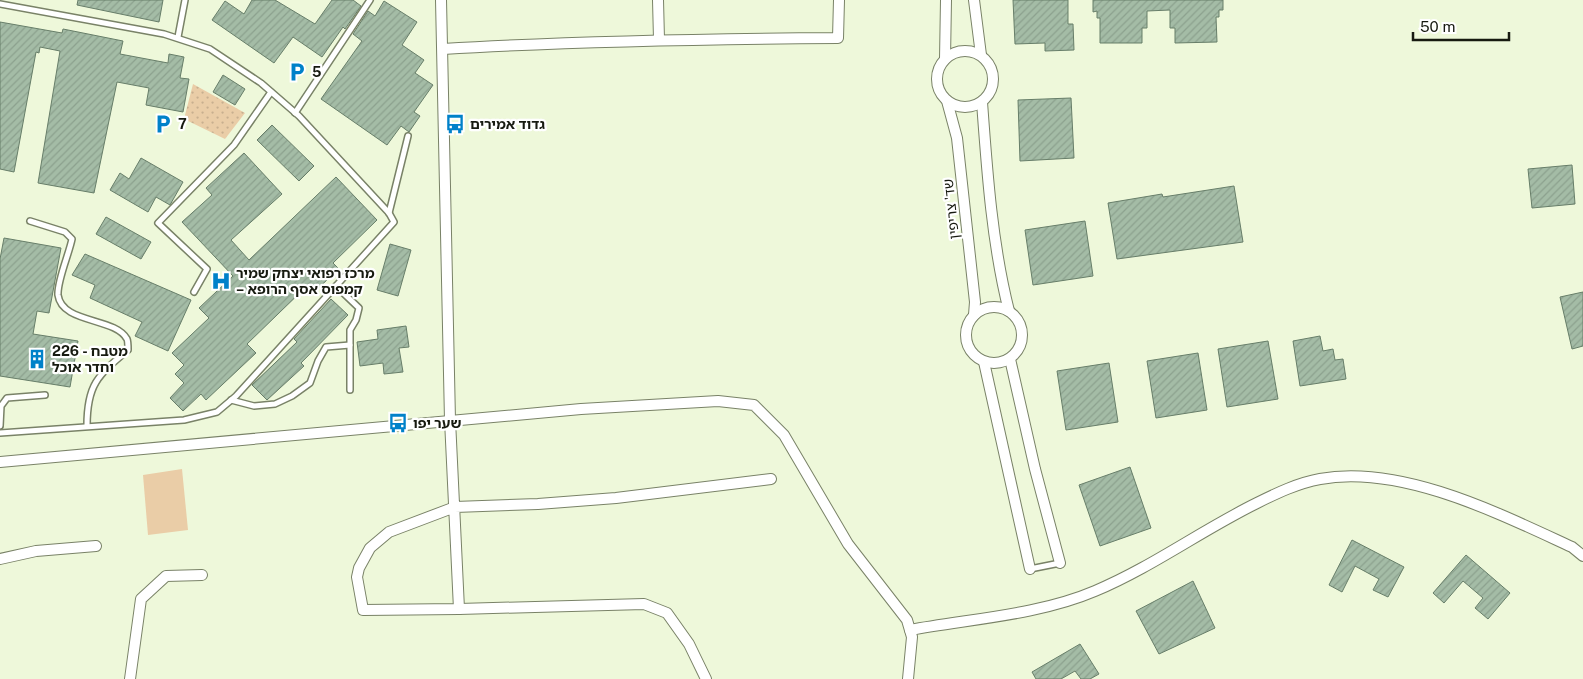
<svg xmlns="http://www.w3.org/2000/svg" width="1583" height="679" viewBox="0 0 1583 679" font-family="'Public Sans','Noto Sans Hebrew',sans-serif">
  <defs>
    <pattern id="park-dots" width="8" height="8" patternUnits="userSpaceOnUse" patternTransform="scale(1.25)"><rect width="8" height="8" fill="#eacda7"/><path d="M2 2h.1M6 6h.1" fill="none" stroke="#c8af8f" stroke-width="1.8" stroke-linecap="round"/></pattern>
    <pattern id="building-hatch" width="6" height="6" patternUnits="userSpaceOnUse" patternTransform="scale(1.25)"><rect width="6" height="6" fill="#a4bca6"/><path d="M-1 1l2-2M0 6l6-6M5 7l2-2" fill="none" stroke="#8ca18e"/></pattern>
  </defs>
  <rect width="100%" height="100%" fill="#eef8da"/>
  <path fill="#eacda7" d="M182,469l6,61 -40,5 -5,-60z"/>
  <path fill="url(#park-dots)" d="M193,84l52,29 -20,26 -41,-20z"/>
  <g fill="url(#building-hatch)" stroke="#677e69">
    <path d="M78,0h85l-4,22 -82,-17z"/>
    <path d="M252,0h23l40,24 17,-24h21l8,6 -16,23 -2,-2 -21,30 -29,-20 -19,26 -62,-43 13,-19 19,13z"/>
    <path d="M1013,0h55v24h5l1,26 -29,1v-8l-30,1z"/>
    <path d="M1093,0h130v10h-4v7h-3l1,25 -42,1v-15h-5v-18l-23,1v17h-5v15h-42v-25h-3v-7l-4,1z"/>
    <path d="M384,1l33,21 -15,23 22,15 -9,13 18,12 -19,27 6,4 -11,16 -8,-6 -14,19 -66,-46 41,-58 -9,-7 15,-23 7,5z"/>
    <path d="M0,22l62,11 1,-4 60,12 -3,13 48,9 1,-9 15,3 -4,21 9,1 -6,33 -37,-7 3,-17 -32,-6 -23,111 -56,-10 22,-132 -20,-4 -1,6 -3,-1 -22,120 -14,-3z"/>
    <path d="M223,75l22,14 -10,16 -22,-13z"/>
    <path d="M1071,98l3,60 -54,3 -2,-61z"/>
    <path d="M272,125l42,41 -15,15 -42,-41z"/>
    <path d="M244,153l38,41 -51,46 18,20 87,-83 41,43 -44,43 6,6 -24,22 -6,-7 -62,60 9,9 -50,47 -5,-6 -18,17 -13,-13 14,-15 -9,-9 9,-9 -12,-12 37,-35 -10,-10 34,-32 -51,-54 30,-27 -6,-7z"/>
    <path d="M141,158l42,24 -13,23 -14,-8 -8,15 -38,-22 10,-17 9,6z"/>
    <path d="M1572,165l3,39 -43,4 -4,-39z"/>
    <path d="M1234,186l9,56 -126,17 -9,-56 54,-9 1,3z"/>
    <path d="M106,217l45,25 -10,17 -45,-25z"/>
    <path d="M1085,221l8,55 -60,9 -8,-55z"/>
    <path d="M4,238l57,10 -12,65 -12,-2 -4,23 45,7 -8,46 -70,-11v-117z"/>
    <path d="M390,244l21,6 -13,46 -21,-6z"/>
    <path d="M85,254l106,46 -23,51 -33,-15 7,-14 -52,-24 5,-13 -23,-10z"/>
    <path d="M1583,292v54l-11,3 -12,-52z"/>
    <path d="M331,299l17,16 -47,48 3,3 -37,34 -15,-15 45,-43 -3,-3z"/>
    <path d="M406,326l3,21 -10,1 4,24 -19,2 -1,-11 -23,3 -3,-24 21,-3 -1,-9z"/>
    <path d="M1320,336l3,15 10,-2 2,11 8,-1 3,20 -46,7 -7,-45z"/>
    <path d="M1268,341l10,58 -51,8 -9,-58z"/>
    <path d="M1198,353l9,57 -51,8 -9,-57z"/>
    <path d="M1109,363l9,59 -52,8 -9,-59z"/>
    <path d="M1130,467l21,61 -51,18 -21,-61z"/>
    <path d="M1352,540l52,27 -16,30 -15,-7 6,-11 -24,-13 -13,26 -13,-7z"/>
    <path d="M1466,555l44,38 -22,26 -13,-11 8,-10 -20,-17 -19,22 -11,-10z"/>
    <path d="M1193,581l22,47 -56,26 -23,-43z"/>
    <path d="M1080,644l19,30 -9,5h-9l-6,-8 -14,8h-25l-4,-7z"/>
  </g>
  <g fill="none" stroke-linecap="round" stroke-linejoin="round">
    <defs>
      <g id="service">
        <path d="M0,4l164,30 46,15 51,34 38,33 90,97 5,9 -158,174 -19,16 -33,8 -184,13"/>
        <path d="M178,37l7,-37"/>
        <path d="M295,113l75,-113"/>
        <path d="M389,213l19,-77"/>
        <path d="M30,221l35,11 7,7c-3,15 -15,42 -14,56 4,29 57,22 69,44 1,2 1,8 1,11 -31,26 -41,35 -41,76"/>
        <path d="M336,286l23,22 -3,12 -6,10v60"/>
        <path d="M194,292l13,-23 -49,-46 76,-78 37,-53"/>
        <path d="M231,400l23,6 21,-2 17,-8 18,-13 8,-22 8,-14 24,-2"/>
        <path d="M0,426l1,-20 6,-8 38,-3"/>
        <path d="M1030,569l30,-6"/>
      </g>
      <g id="minor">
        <path d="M441,0l9,420 9,189 -96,1 -6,-33 2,-9 11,-20 19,-16 66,-25 83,-3 78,-6 155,-19"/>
        <path d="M658,0l1,39"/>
        <path d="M974,0l7,55"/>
        <path d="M443,49c132,-8 263,-10 395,-11l1,-38"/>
        <circle cx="965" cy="79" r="28"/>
        <path d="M945,59l1,-59"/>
        <path d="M947,101l10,37 18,164 -1,13"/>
        <path d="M982,102c5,69 10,142 27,209"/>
        <circle cx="994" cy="335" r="28"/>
        <path d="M1010,359l25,110 25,94"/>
        <path d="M984,362l46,207"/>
        <path d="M0,462l581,-53 137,-8 36,4 30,30 64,109 59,76 5,17 -4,42"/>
        <path d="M0,559l36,-8 60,-5"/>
        <path d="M459,609l185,-5 23,9 22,31 17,35"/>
        <path d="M910,630c59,-11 129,-15 185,-39 57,-24 107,-61 162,-88 20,-10 41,-20 63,-24 81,-15 180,35 252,68l11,9"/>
        <path d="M130,679l11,-80 25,-23 36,-1"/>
      </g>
    </defs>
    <use href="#service" stroke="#798267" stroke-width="8"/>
    <use href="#minor" stroke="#798267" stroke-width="12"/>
    <use href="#service" stroke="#fff" stroke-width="5"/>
    <use href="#minor" stroke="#fff" stroke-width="10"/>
  </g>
  <defs>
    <symbol id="parking-bare" viewBox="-9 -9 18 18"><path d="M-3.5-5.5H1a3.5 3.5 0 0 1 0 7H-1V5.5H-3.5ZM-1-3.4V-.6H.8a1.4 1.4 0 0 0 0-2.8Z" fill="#0081c9" stroke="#fff" stroke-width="2.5" paint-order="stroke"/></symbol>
    <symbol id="bus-bare" viewBox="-9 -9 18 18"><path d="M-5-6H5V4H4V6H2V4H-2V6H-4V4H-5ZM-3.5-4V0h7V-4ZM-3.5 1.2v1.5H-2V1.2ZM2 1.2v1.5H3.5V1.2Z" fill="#0081c9" stroke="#fff" stroke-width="2.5" paint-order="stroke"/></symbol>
    <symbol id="hospital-bare" viewBox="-9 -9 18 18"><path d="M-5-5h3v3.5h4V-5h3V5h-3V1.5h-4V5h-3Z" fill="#0081c9" stroke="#fff" stroke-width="2.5" paint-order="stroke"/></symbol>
    <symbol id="building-bare" viewBox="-9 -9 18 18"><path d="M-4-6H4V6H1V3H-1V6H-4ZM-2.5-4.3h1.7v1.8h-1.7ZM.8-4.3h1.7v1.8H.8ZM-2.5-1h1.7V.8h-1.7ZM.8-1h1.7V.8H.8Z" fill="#0081c9" stroke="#fff" stroke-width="2.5" paint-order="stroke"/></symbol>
  </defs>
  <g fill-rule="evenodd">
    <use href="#parking-bare" x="283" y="58" width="28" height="28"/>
    <use href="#parking-bare" x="149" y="110" width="28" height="28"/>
    <use href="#bus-bare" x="441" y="110" width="28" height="28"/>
    <use href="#hospital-bare" x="207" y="267" width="28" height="28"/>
    <use href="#building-bare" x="23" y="345" width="28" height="28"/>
    <use href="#bus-bare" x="384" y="409" width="28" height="28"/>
  </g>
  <g text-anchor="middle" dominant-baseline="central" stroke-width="4.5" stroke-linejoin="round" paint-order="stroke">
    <g font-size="14" font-weight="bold" fill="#171a10" stroke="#fff" text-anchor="start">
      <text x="312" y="72">5</text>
      <text x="178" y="124">7</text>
      <text x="470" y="124">גדוד אמירים</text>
      <text x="236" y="273">מרכז רפואי יצחק שמיר<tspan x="236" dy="16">– קמפוס אסף הרופא</tspan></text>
      <text x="52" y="351">226 - מטבח<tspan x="52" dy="16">וחדר אוכל</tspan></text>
      <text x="413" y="423">שער יפו</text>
    </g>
    <g font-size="14" fill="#171a10" stroke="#fff">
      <text transform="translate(951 209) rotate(-96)">שד' צריפין</text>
    </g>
  </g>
  <path d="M1413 32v8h96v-8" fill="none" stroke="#171a10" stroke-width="2.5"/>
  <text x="1420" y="32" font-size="15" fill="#171a10" stroke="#ffffff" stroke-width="4" paint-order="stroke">50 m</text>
</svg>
